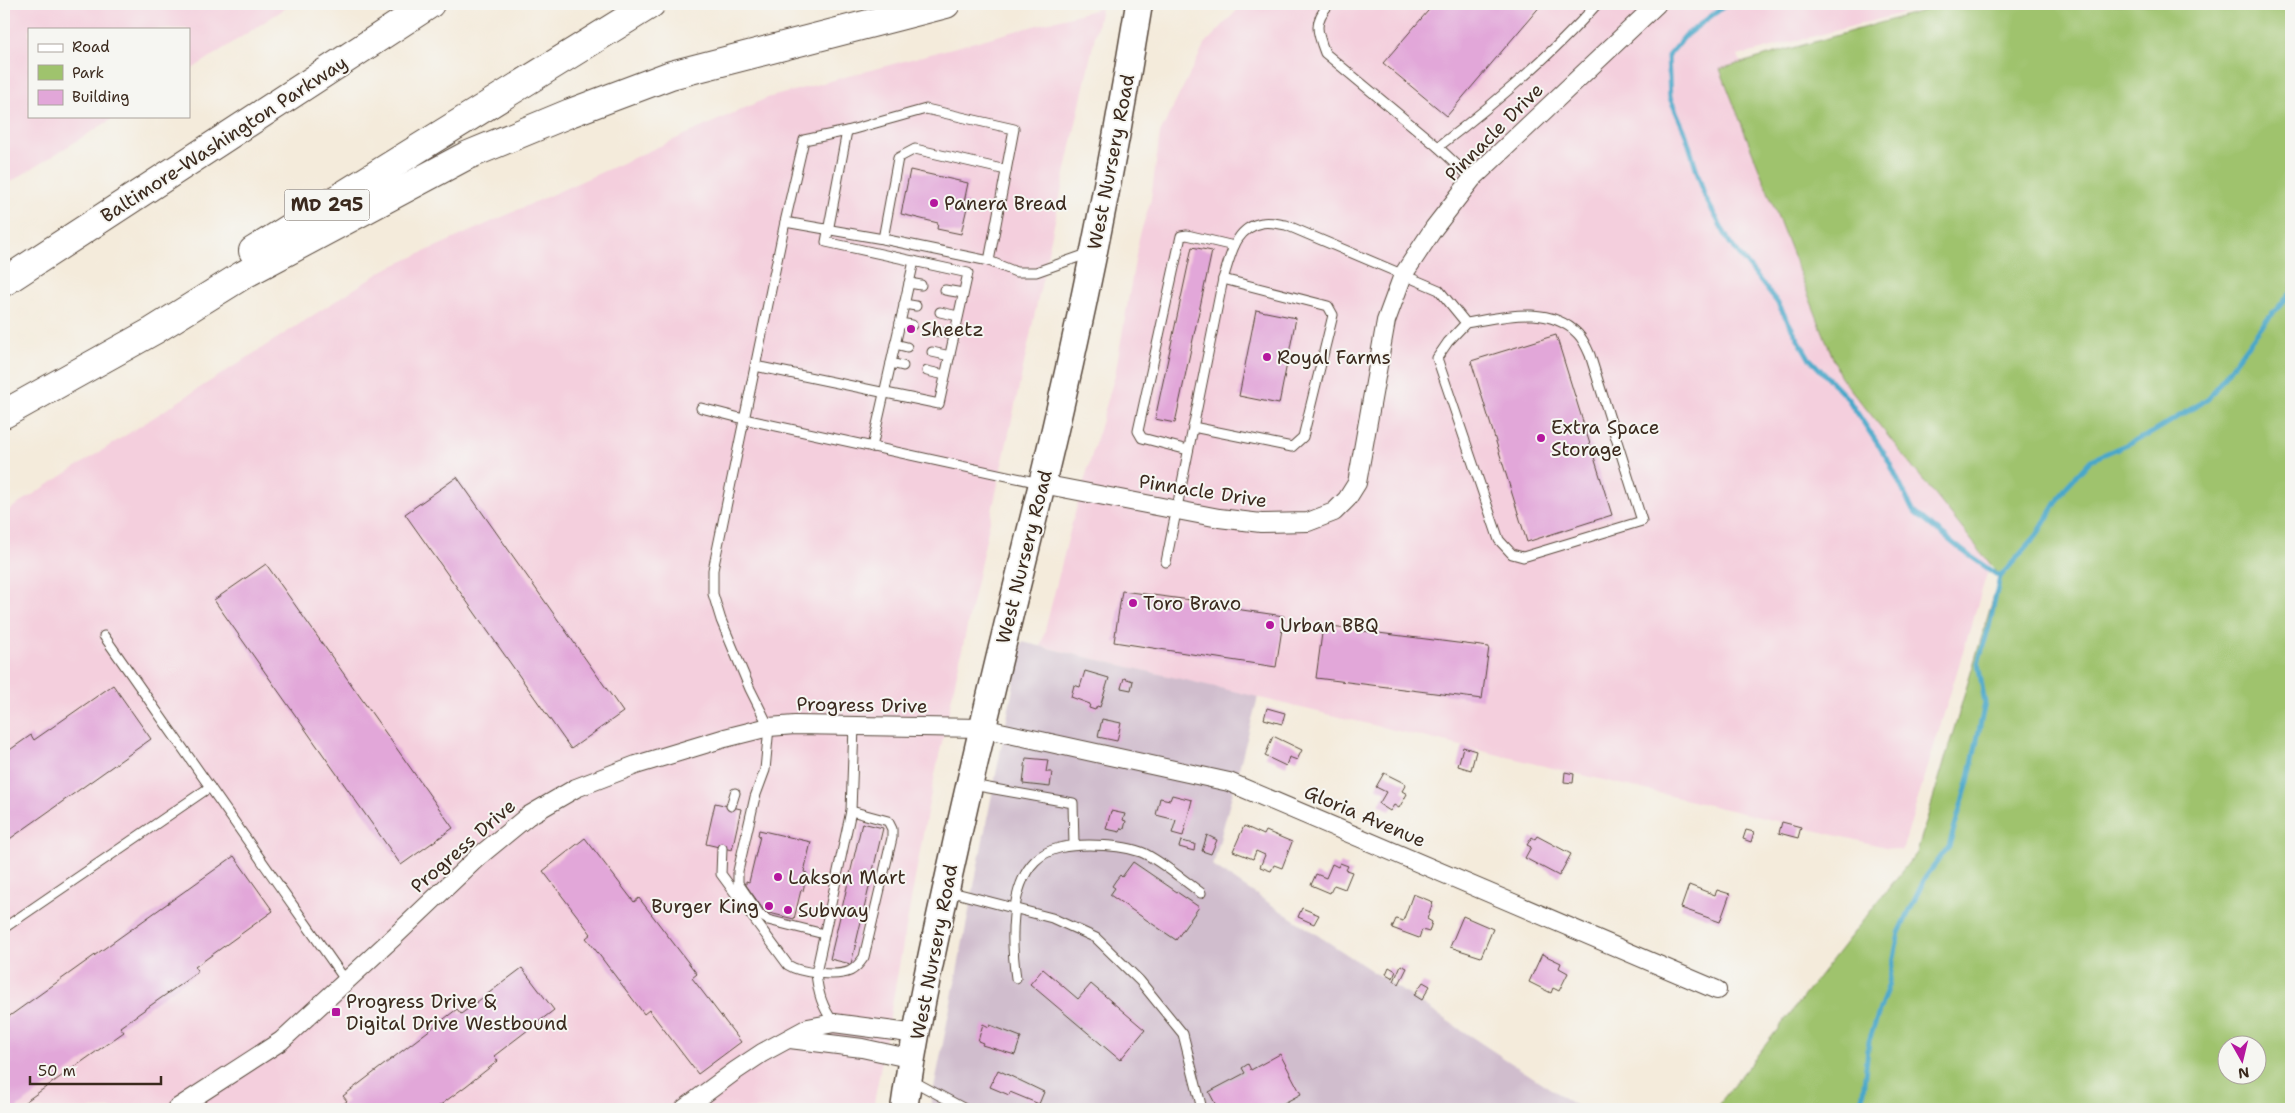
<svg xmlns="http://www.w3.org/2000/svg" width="2295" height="1113" viewBox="0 0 2295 1113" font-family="'Shantell Sans',sans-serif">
  <rect width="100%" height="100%" fill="#f6f6f2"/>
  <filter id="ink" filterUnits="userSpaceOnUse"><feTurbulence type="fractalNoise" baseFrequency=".02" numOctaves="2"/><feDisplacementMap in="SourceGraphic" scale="10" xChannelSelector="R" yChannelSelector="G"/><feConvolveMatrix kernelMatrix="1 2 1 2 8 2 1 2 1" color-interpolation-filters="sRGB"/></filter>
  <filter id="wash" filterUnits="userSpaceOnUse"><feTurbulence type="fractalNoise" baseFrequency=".0096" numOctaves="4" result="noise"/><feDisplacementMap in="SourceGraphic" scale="20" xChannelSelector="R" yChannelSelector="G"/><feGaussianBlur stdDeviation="1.12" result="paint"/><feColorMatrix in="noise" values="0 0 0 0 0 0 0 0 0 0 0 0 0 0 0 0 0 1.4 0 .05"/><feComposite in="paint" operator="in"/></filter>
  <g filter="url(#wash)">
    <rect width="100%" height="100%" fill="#f4ebdb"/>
    <g fill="#f4cfdd">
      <path d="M4,4h288l-103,67v-42h-160v87h88l-113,70z"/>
      <path d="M1243,4h694l-199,52 259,485 -95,310 -861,-205 31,-123 43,-148 24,-137 12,-39 9,-66 45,-89z"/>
      <path d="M1101,8l-173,799 -55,302h-869v-596l380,-243 383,-172z"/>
    </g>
    <path fill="#d0bdcd" d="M1022,642l236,55 -45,169 368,243h-651z"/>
    <path fill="#9fc36d" stroke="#6d7646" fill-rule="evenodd" d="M1946,4h345v1105h-576l202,-257 83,-276 -160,-200 -120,-307zM2228,1046h30v30h-30z"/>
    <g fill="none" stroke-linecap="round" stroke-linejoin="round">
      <g stroke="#4aa7c9" stroke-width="5">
        <path d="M1727,4l-41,31 -18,21 2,42 15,34 20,65 25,46 47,59 32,56 39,41 39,59 26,53 50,40 37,26"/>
        <path d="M1861,1109l8,-68 19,-55 11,-53 26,-55 24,-32 19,-64 17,-79 -7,-40 11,-36 11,-50 37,-42 29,-48 25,-27 57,-25 60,-36 52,-71 31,-35"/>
      </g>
    </g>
    <g id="blocks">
      <g fill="#e2a7d9">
        <path d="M1434,4h108l-95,112 -64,-53z"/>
        <path d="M910,170l58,13 -4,19 4,1 -7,31 -24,-5 1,-6 -37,-9z"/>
        <path d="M1192,247l20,4 -37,172 -20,-4z"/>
        <path d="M1256,310l40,8 -17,86 -40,-8z"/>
        <path d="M1556,335l56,180 -85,27 -56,-181z"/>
        <path d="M457,477l166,235 -52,37 -166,-235z"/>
        <path d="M266,564l187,264 -52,37 -187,-265z"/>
        <path d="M1122,591l99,13v3l63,9 -8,51 -162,-25z"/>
        <path d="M1323,626l166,21 -7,52 -166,-21z"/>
        <path d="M1085,671l24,7 -9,29 -3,-1 -2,4 -6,-2 1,-4 -19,-7 3,-12 6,2z"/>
        <path d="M1124,678l9,3 -2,9 -10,-2z"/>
        <path d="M113,685l38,54 -147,104v-89l27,-19 3,5z"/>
        <path d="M1267,708l18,5 -3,11 -18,-5z"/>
        <path d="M1102,719l19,4 -4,18 -19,-4z"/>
        <path d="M1273,736l29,14 -5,10 -8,-3 -3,9 -21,-10z"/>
        <path d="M1463,747l13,4 -5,19 -13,-4z"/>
        <path d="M1026,758l22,2 -2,12h6l-2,15 -27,-3z"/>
        <path d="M1565,772l9,2 -1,9 -9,-1z"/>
        <path d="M1384,773l22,11 -4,7 5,3 -8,14 -5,-3 -4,6 -11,-7 7,-12 -10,-5z"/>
        <path d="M1172,795l20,5 -9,36 -11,-3 4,-13 -20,-5 4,-17 10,2z"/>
        <path d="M715,803l26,6 -9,41 -26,-6z"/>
        <path d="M1111,811l14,3 -2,6 3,1 -2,8 -3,-1 -1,4 -14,-3z"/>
        <path d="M1782,822l19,5 -3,11 -19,-5z"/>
        <path d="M862,823l21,5 -32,136 -21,-5z"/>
        <path d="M1244,826l20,9 2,-4 26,11 -10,26 -8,-3 -3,6 -11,-4 5,-12 -9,-4 -3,8 -20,-8z"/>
        <path d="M759,830l52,12 -7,30 3,1 -4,18 -2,-1 -7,29 -29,-7 -19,-27v-4l3,1 11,-46 -2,-1z"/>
        <path d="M1746,830l8,2 -3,10 -8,-3z"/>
        <path d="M1207,835l10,5 -6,14 -9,-3z"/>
        <path d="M1537,836l34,18 -12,22 -34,-18 6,-11 -4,-2 5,-8 3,2z"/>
        <path d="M585,838l49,64 5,-4 58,76 -5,4 49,64 -43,32 -49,-64 -5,4 -53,-70 -5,-6 5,-4 -48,-63z"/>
        <path d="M1181,841l14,3 -1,7 -15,-4z"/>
        <path d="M234,856l39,55 -78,56 3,5 -78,55 4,5 -109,77h-11v-89z"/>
        <path d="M1133,862l66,45 -23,33 -66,-45 5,-7 -3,-2 4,-6 4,-5 2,2z"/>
        <path d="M1340,863l8,3 -2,4 6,2 -7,17 -11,-4 -4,8 -19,-8 5,-11 10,4 6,-14 6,3z"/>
        <path d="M1689,885l26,10 2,-5 13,4 -10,28 -39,-14z"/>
        <path d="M1413,894l20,8 -6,17 5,3 -3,10 -7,-2 -3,8 -27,-10 4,-9 7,2z"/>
        <path d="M1302,908l17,7 -5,9 -16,-7z"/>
        <path d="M1463,916l30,13 -12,28 -31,-10z"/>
        <path d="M1542,954l19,9 -2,5 9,5 -9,18 -6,-3 -2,5 -22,-11z"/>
        <path d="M1401,965l6,3 -8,16 -5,-3z"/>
        <path d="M1389,967l7,4 -3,7 -7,-4z"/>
        <path d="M522,968l32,42 -60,46 4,5 -32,25 -31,23h-98l10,-8 -4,-5 114,-87 4,5z"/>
        <path d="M1043,969l35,30 13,-15 54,46 -25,30 -90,-76z"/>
        <path d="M1423,982l7,4 -8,14 -8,-5z"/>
        <path d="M983,1024l6,3 1,-2 31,12 -6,18 -33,-10 1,-2 -5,-2z"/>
        <path d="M1280,1054l21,40 -28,15h-55l-9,-17 36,-19 -3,-5 6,-4 3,6z"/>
        <path d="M998,1070l46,22 -5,12 -29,-12 -1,3 -19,-8z"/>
      </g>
    </g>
  </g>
  <g filter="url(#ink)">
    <use href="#blocks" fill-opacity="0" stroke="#57473a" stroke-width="1"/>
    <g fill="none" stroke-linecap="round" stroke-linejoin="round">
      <defs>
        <g id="lane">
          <path d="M1329,4c-16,18 -12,28 -4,49l113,94"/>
          <path d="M4,81v30"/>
          <path d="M847,131l79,-22 88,20 -25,132"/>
          <path d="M1472,179l-34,-32c56,-43 112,-90 159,-143"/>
          <path d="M785,222l98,17 106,22 27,11h20l54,-19"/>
          <path d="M883,239l15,-81 17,-9 91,21"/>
          <path d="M909,283l12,2"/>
          <path d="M945,290l18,3"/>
          <path d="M904,304l12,2"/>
          <path d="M940,312l18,4"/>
          <path d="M900,323l12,2"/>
          <path d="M936,331l18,4"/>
          <path d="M895,344l12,3"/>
          <path d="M932,352l18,4"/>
          <path d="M891,363l12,3"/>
          <path d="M755,366l184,38 29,-131 -142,-31 21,-111 -43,9 -19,82 -72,348v24l8,26 29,69 19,38 -4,43 -10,27 -17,74v12l22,32 8,5 56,14"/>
          <path d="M927,371l18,4"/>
          <path d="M701,408l43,11 296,64"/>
          <path d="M1193,427l99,20 11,-10 30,-122 -5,-9 -105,-27"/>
          <path d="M872,447l42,-186"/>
          <path d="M1188,450l-46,-12 -4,-7 43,-195 6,-1 47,11"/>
          <path d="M1166,562l57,-283c8,-23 11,-51 39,-56 7,-2 16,1 24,2l153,65 27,33c37,-6 82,-19 112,11 5,5 9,14 12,21l52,166 -119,36 -11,-3 -13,-14 -62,-182 11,-16 18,-19"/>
          <path d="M104,636l242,345"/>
          <path d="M972,785l101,18 1,42"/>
          <path d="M731,806l4,-13"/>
          <path d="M722,848l-1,26 67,91c12,8 49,12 62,6 6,-3 10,-8 14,-14l28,-119v-9l-4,-8 -37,-10"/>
          <path d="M948,891l104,27 44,20 44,43 43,53 19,75"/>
          <path d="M4,928l206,-141"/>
          <path d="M1016,978c-5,-34 -7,-91 19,-117 14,-14 35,-16 54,-16 18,0 35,1 52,7 16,6 45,30 60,41"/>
          <path d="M834,1023c-12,-16 -16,-30 -18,-50l35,-162 3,-85"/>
          <path d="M911,1080l54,29"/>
        </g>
        <g id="street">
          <path d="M1042,484l177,34 42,5 47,-1 26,-10 13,-13 10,-16 29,-162 17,-46 31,-47 38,-49 185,-175"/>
          <path d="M790,1039l72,9 51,11"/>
          <path d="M176,1109l105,-68 113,-104 84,-80 50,-41 48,-28 60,-23 89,-27 44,-11 26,-2 187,3 247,54 488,208"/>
          <path d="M684,1109l51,-38 27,-18 46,-25 26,-5 83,11"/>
        </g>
        <path id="secondary" d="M904,1109c12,-86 31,-171 50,-256 27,-122 57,-244 87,-365 39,-160 72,-322 98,-484"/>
        <g id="highway">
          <path d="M253,251l398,-247"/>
          <path d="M4,282l426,-278"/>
          <path d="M4,414l149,-83 90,-56 223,-119 104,-43 101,-38 275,-71"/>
        </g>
      </defs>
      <use href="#lane" stroke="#57473a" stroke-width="11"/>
      <use href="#street" stroke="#57473a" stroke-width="20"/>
      <use href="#secondary" stroke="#57473a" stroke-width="29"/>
      <use href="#highway" stroke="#57473a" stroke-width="30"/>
      <use href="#lane" stroke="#fff" stroke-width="9"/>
      <use href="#street" stroke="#fff" stroke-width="18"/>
      <use href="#secondary" stroke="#fff" stroke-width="26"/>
      <use href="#highway" stroke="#fff" stroke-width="28"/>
    </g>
  </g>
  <g fill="#b5179e" stroke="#f6f6f2" stroke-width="2">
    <circle cx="934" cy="203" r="5"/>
    <circle cx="911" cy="329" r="5"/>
    <circle cx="1267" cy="357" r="5"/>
    <circle cx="1541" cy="438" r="5"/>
    <circle cx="1133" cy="603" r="5"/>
    <circle cx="1270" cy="625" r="5"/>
    <circle cx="778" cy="877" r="5"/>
    <circle cx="769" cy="906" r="5"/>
    <circle cx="788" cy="910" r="5"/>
    <rect x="331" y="1007" width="10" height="10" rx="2.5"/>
  </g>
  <g text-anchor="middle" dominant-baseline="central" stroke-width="4" stroke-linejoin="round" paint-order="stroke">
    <rect fill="#f6f6f2" stroke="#73675e" stroke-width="1" x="284.5" y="189.5" width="85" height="31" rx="4"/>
    <g font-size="18" font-weight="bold" fill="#3b2a1e">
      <text x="327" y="205">MD 295</text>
    </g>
    <g font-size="19" fill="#3b2a1e" stroke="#f6f6f2">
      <text transform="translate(1494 132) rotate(-45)">Pinnacle Drive</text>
      <text transform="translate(224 139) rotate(-33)">Baltimore-Washington Parkway</text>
      <text transform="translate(1111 162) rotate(-79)">West Nursery Road</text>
      <text transform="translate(1203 491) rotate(9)">Pinnacle Drive</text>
      <text transform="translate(1024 557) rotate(-76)">West Nursery Road</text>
      <text transform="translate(862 705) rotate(1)">Progress Drive</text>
      <text transform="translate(1365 816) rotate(23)">Gloria Avenue</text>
      <text transform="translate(463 846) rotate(-41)">Progress Drive</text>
      <text transform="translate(934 952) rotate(-79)">West Nursery Road</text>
    </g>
    <g font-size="19" fill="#3b2a1e" stroke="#f6f6f2" text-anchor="start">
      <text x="944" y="203">Panera Bread</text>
      <text x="921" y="329">Sheetz</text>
      <text x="1277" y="357">Royal Farms</text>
      <text x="1551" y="427">Extra Space<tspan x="1551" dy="22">Storage</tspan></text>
      <text x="1143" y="603">Toro Bravo</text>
      <text x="1280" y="625">Urban BBQ</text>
      <text x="788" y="877">Lakson Mart</text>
      <text x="759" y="906" text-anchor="end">Burger King</text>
      <text x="798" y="910">Subway</text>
      <text x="346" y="1001">Progress Drive &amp;<tspan x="346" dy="22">Digital Drive Westbound</tspan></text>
    </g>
  </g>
  <rect width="2295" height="1113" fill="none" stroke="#f6f6f2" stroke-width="20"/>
  <rect x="28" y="28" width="162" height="90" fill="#f6f6f2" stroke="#aba49d"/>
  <rect x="38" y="44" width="25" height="8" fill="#ffffff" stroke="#aba49d"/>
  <text x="72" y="52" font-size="15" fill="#3b2a1e">Road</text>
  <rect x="38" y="65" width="25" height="15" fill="#9fc36d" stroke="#aba49d"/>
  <text x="72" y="78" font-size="15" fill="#3b2a1e">Park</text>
  <rect x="38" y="90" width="25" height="15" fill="#e2a7d9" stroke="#aba49d"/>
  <text x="72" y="102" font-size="15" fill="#3b2a1e">Building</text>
  <g transform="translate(2242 1060) rotate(172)"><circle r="24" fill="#f6f6f2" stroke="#aba49d"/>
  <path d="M0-4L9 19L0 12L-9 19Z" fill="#b5179e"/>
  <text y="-8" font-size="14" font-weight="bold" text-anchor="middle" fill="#3b2a1e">N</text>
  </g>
  <path d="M30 1076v8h131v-8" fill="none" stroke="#3b2a1e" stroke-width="2.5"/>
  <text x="38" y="1076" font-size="15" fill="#3b2a1e" stroke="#f6f6f2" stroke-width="4" paint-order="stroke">50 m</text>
</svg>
